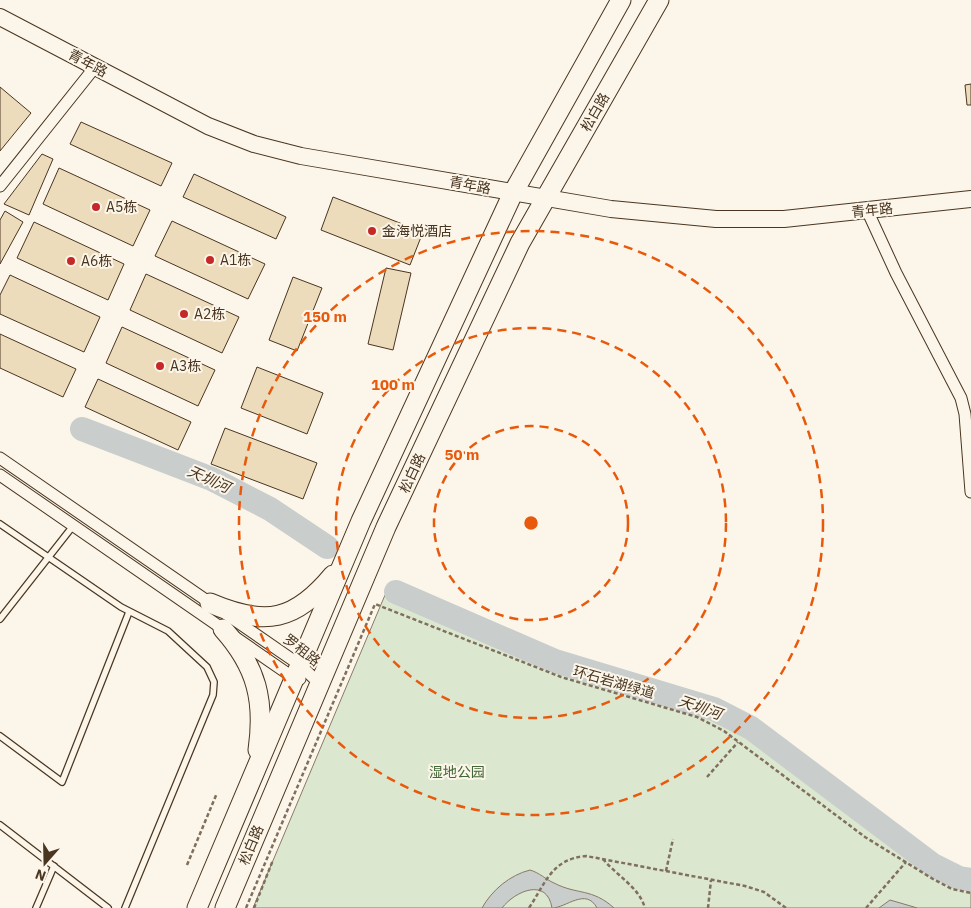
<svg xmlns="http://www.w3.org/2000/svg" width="971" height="908" viewBox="0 0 971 908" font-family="'IBM Plex Sans','Noto Sans SC',sans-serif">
  <rect width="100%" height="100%" fill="#fbf6e9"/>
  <path fill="#dce7d0" stroke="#887966" d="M385,595l169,71 159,49 37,17 104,83 84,59 33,13v21h-718z"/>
  <g fill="#c9cecd" stroke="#887966">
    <path d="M530,870c10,3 15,9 24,13 23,12 38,5 60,25h-17c-11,-21 -31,0 -45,0 -5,-31 -37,-17 -50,0h-20c10,-18 28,-33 48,-38z"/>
    <path d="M890,900l24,7 3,1h-38z"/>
  </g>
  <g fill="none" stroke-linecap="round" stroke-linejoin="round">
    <g stroke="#c9cecd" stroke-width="24">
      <path d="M82,429l130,50 58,30 57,38"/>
      <path d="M396,592l159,69 159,48 37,19 182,137 26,13 12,2"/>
    </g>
  </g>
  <g fill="#ecdcbc" stroke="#4a3520">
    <path d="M971,84v21h-4l-2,-20z"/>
    <path d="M0,87l31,26 -31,38z"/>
    <path d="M81,122l91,41 -11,23 -91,-42z"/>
    <path d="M42,154l11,5 -24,56 -25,-11z"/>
    <path d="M59,168l91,42 -17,36 -90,-42z"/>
    <path d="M194,174l92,43 -10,22 -93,-42z"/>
    <path d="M333,197l90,35 -13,33 -89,-35z"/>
    <path d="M5,211l18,11 -23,42v-44z"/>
    <path d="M172,221l93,43 -17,35 -93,-43z"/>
    <path d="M34,222l90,42 -16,36 -91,-42z"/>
    <path d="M386,268l25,5 -18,77 -25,-6z"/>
    <path d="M146,274l93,43 -17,36 -92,-43z"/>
    <path d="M10,275l90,42 -16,35 -84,-38v-19z"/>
    <path d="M293,277l29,11 -25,63 -28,-11z"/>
    <path d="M122,327l93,43 -17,36 -92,-43z"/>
    <path d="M0,334l76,35 -13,28 -63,-29z"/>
    <path d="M257,367l66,26 -16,41 -66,-26z"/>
    <path d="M98,379l93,43 -13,28 -93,-43z"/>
    <path d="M225,428l92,35 -14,36 -92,-35z"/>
  </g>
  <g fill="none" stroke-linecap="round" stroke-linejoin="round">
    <defs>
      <g id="lane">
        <path d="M0,524l121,83 47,24 39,36 7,15 -1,13 -88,213"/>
        <path d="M0,619l73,-93"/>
        <path d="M0,736l62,46 67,-170"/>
        <path d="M0,825l108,83"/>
        <path d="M36,908l18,-42"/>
      </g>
      <g id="street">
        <path d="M0,186l95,-119"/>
        <path d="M867,210l29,63 65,125 4,16 6,78"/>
        <path d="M0,458l300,207 19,18"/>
        <path d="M0,475l294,203 6,1"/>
      </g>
      <path id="secondary" d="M0,17l208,109 46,18 47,12 310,53 105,10h68l187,-20"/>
      <g id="primary">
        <path d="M210,603c56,24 85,18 123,-28"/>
        <path d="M223,629c34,38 42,72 35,121"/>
        <path d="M197,908l164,-387 152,-328 108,-193"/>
        <path d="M225,908l161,-381 134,-284 139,-243"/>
      </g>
    </defs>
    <use href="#lane" stroke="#4a3520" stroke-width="8"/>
    <use href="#street" stroke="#4a3520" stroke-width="13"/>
    <use href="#secondary" stroke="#4a3520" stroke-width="18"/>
    <use href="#primary" stroke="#4a3520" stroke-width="21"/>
    <g stroke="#7f6f5c" stroke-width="2.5" stroke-dasharray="4 2.5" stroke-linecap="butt">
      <path d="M707,777l31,-35"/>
      <path d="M603,859c14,17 36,28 42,49"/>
      <path d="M187,865l30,-72"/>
      <path d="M666,871l7,-32"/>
      <path d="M246,908l129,-304 186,73 136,40 27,14 141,106 68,42 19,10 19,4"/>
      <path d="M254,908l19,-48"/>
      <path d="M529,908c17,-26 23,-49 57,-52l159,30 19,6 22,16"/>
      <path d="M708,908l3,-28"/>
      <path d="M866,908l40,-46"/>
    </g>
    <use href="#lane" stroke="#fbf6e9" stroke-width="5.5"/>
    <use href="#street" stroke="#fbf6e9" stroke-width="11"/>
    <use href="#secondary" stroke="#fbf6e9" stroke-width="16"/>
    <use href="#primary" stroke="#fbf6e9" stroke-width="19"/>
  </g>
  <g fill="none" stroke="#e8590c" stroke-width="2.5" stroke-dasharray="9 6">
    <circle cx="531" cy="523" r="97"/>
    <circle cx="531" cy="523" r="195"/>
    <circle cx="531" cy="523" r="292"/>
  </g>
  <g fill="#c62828" stroke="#fbf6e9" stroke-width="2">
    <circle cx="96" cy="207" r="5"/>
    <circle cx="372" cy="231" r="5"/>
    <circle cx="210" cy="260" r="5"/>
    <circle cx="71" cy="261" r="5"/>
    <circle cx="184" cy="314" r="5"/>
    <circle cx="160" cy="366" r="5"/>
  </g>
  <g text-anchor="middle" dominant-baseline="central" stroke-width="4" stroke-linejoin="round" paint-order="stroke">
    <g font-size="14" fill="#4a3520" stroke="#fbf6e9">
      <text transform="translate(88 63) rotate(28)">青年路</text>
      <text transform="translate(595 112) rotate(-60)">松白路</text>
      <text transform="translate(470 185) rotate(10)">青年路</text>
      <text transform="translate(872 210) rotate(-6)">青年路</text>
      <text transform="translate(412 473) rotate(-65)">松白路</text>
      <text transform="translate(302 650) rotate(38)">罗租路</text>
      <text transform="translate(614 682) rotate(16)">环石岩湖绿道</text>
      <text transform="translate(251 845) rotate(-67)">松白路</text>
    </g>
    <g font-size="14" fill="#4a3520" stroke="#fbf6e9" text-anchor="start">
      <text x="106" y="207">A5栋</text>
      <text x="382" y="231">金海悦酒店</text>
      <text x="220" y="260">A1栋</text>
      <text x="81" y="261">A6栋</text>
      <text x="194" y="314">A2栋</text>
      <text x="170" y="366">A3栋</text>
    </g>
    <g font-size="14" fill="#436837" stroke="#fbf6e9">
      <text x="457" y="772">湿地公园</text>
    </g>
    <g font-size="15" font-style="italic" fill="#4a3520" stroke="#fbf6e9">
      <text transform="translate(209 479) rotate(24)">天圳河</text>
      <text transform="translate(700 707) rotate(19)">天圳河</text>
    </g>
  </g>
  <circle cx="531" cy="523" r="8" fill="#e8590c" stroke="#fbf6e9" stroke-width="2.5"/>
  <g font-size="15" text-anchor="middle" font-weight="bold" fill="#e8590c" stroke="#fbf6e9" stroke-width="4" stroke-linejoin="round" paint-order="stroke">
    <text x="325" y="322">150 m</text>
    <text x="393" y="390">100 m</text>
    <text x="462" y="460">50 m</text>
  </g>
  <g transform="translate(45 863) rotate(200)" stroke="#fbf6e9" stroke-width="4" paint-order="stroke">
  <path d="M0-4L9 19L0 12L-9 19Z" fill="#4a3520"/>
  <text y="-8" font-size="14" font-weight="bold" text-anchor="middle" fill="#4a3520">N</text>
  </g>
</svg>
